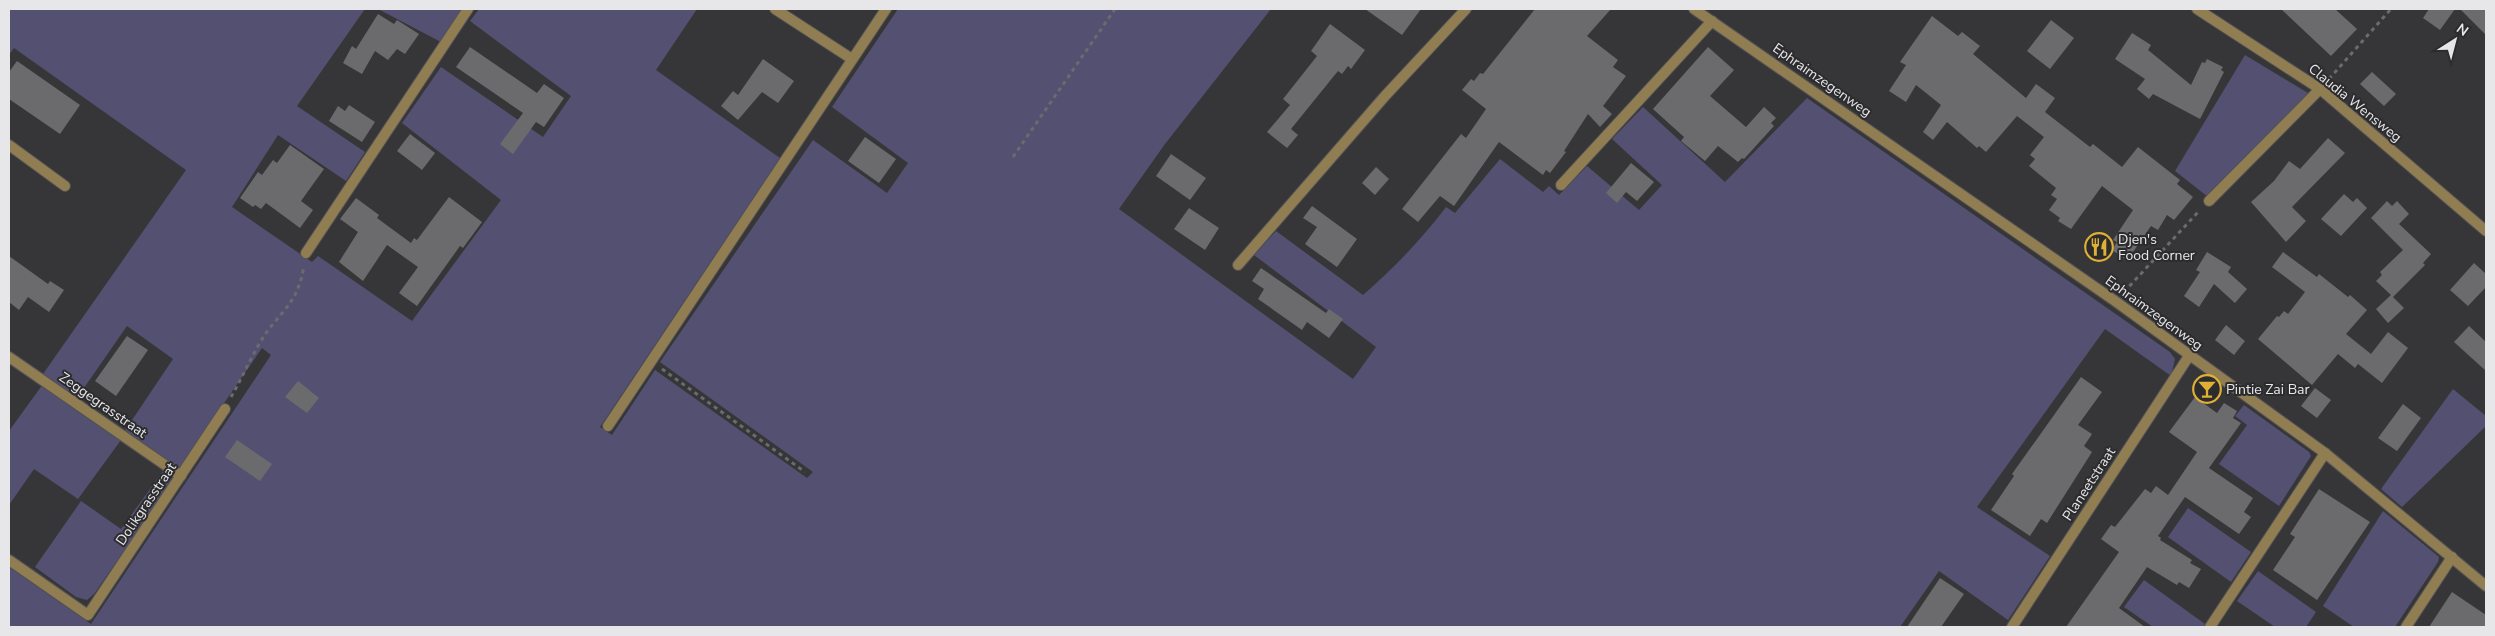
<svg xmlns="http://www.w3.org/2000/svg" width="2495" height="636" viewBox="0 0 2495 636" font-family="'Nunito Sans',sans-serif">
  <rect width="100%" height="100%" fill="#363639"/>
  <g fill="#545071">
    <path d="M9,9h356l-68,97 68,46 -19,29 -68,-46 -46,72 80,55 6,-6 94,65 89,-121 -99,-77 39,-56 102,70 28,-41 -101,-75 9,-12h218l-41,61 124,88 -180,269 12,8 43,-65 152,108 6,-6 -153,-110 153,-222 74,53 21,-30 -76,-56 66,-98h373l-106,135 -46,65 234,170 23,-32 -122,-92 22,-24 87,64c31,-27 58,-55 83,-88l9,6 45,-54 43,33 6,-6 10,9 28,-29 52,44 23,-25 -50,-46 31,-32 82,75 82,-84 363,254 5,7 -4,17 -66,-47 -128,178 73,49 -42,64 -69,-49 -39,56h-1891v-60l82,57 180,-269 -9,-7 -84,122 -54,-38 49,-73 -46,-33 -50,72 -34,-24 143,-204 -172,-122 -5,7z"/>
    <path d="M378,9h85l-22,33z"/>
    <path d="M2245,55l73,44 -106,101 -37,-29z"/>
    <path d="M43,384l78,56 -43,59 -44,-30 -25,36v-74z"/>
    <path d="M2453,389l33,27v10l-84,81 -21,-18z"/>
    <path d="M2244,405l65,47 2,4 -32,50 -60,-42 28,-39 -12,-9z"/>
    <path d="M164,470l7,7 1,5 -78,112 -7,6 -11,-3 -41,-30 46,-66 40,28z"/>
    <path d="M2188,508l63,44 -20,30 -63,-45z"/>
    <path d="M2383,511l56,46 -1,5 -43,65h-41l-31,-21z"/>
    <path d="M2258,571l58,41 -10,15h-31l-38,-26z"/>
    <path d="M2144,580l61,44 -2,3h-50l-29,-20z"/>
  </g>
  <g fill="#6b6b6e">
    <path d="M1365,9h56l-19,26z"/>
    <path d="M1535,9h76l-24,27 31,24 -5,7 13,9 -23,30 9,8 -12,13 -12,-13 -24,37 2,1 -16,21 -4,-3 -3,5 -44,-33 -45,64 -14,-10 -22,26 -16,-13 59,-75 5,4 20,-29 -24,-19 9,-11 3,2 6,-8 3,1z"/>
    <path d="M2281,9h54l22,20 -26,27z"/>
    <path d="M2429,9h26l-15,21 -17,-12z"/>
    <path d="M2460,9h26v26z"/>
    <path d="M378,14l16,10 3,-4 22,14 -14,20 -8,-5 -9,11 -13,-9 -13,23 -19,-11 9,-17 4,3z"/>
    <path d="M1932,16l26,20 4,-4 18,14 -7,8 53,44 10,-14 19,14 -10,14 45,35 3,-3 29,23 16,-20 42,33 -3,4 16,13 -19,23 -7,-5 -9,15 -7,-4 -18,26 -3,-1 -6,7 -12,-8 5,-8 -4,-2 20,-30 -31,-24 -31,43 -13,-8 2,-3 -11,-8 8,-11 -6,-4 5,-7 -27,-22 6,-7 -5,-4 14,-18 -27,-21 -31,36 -7,-6 -2,2 -30,-26 -14,18 -10,-8 18,-27 -25,-20 -10,17 -17,-11 17,-26 -6,-3z"/>
    <path d="M2051,20l23,18 -24,31 -23,-18z"/>
    <path d="M1330,24l35,26 -14,19 -3,-3 -6,8 -4,-3 -47,58 7,6 -11,13 -20,-16 23,-27 -7,-6 34,-43 -6,-5z"/>
    <path d="M2132,33l19,12 -3,5 43,35 11,-23 3,1 2,-4 16,8 -2,3 3,2 -24,47 -47,-25 -4,5 -12,-10 8,-10 -30,-20z"/>
    <path d="M470,47l67,46 7,-9 20,14 -20,29 -8,-5 -23,32 -13,-10 23,-31 -67,-46z"/>
    <path d="M1708,47l26,23 -24,26 36,31 18,-20 12,11 -5,5 3,3 -30,33 -2,-1 -4,4 -20,-16 -13,15 -24,-20 3,-4 -31,-28z"/>
    <path d="M763,59l31,22 -16,22 -16,-11 -24,28 -17,-14 12,-15 5,4z"/>
    <path d="M17,61l63,44 -20,29 -51,-35v-27z"/>
    <path d="M2372,72l24,22 -12,12 -24,-22z"/>
    <path d="M349,105l26,17 -13,20 -33,-21 9,-15 7,5z"/>
    <path d="M410,134l25,19 -13,17 -25,-19z"/>
    <path d="M865,137l31,22 -17,24 -31,-22z"/>
    <path d="M2328,138l17,15 -53,54 14,14 -20,21 -35,-40 23,-21 15,-20 11,8z"/>
    <path d="M290,145l34,24 -23,32 12,9 -13,18 -34,-25 -5,6 -6,-4 -2,2 -13,-9 18,-26 4,3 11,-15 4,3z"/>
    <path d="M1171,154l35,24 -16,22 -34,-24z"/>
    <path d="M1631,163l23,19 -17,19 -11,-9 -9,11 -11,-10z"/>
    <path d="M1376,167l13,12 -14,16 -13,-12z"/>
    <path d="M2344,194l9,8 4,-4 10,10 -26,28 -20,-17z"/>
    <path d="M449,197l33,25 -19,26 -3,-2 -43,60 -18,-13 19,-26 -31,-22 -24,36 -24,-19 19,-30 -18,-13 16,-21 23,17 -2,3 34,25 3,-5 3,2z"/>
    <path d="M2387,201l5,5 5,-5 12,13 -10,10 32,30 -8,9 2,2 -32,32 11,11 -16,15 -12,-14 15,-14 -15,-14 6,-6 -2,-3 23,-22 -32,-32z"/>
    <path d="M1312,206l45,33 -20,28 -32,-23 12,-17 -14,-9z"/>
    <path d="M1189,208l30,20 -14,22 -31,-21z"/>
    <path d="M2207,252l24,15 -3,5 19,17 -12,14 -21,-19 -15,23 -15,-11 16,-24 -4,-2z"/>
    <path d="M2283,252l34,25 2,-3 29,23 2,-2 17,15 -21,24 25,20 17,-22 20,16 -26,35 -24,-19 -3,4 -17,-14 -26,31 -54,-46 19,-23 2,1 5,-6 4,3 17,-22 -33,-25z"/>
    <path d="M9,256l39,28 2,-3 14,9 -15,22 -21,-15 -9,13 -10,-8z"/>
    <path d="M2474,263l12,11v13l-18,19 -18,-16z"/>
    <path d="M1261,268l65,45 3,-4 14,10 -14,19 -22,-16 -5,8 -44,-31 6,-10 -12,-8z"/>
    <path d="M2226,325l19,16 -11,14 -19,-15z"/>
    <path d="M2469,326l17,16v29l-32,-29z"/>
    <path d="M127,336l21,14 -32,46 -21,-15z"/>
    <path d="M2081,377l21,15 -24,33 14,9 -8,12 8,6 -45,71 -6,-4 -11,17 -39,-26 23,-34 -2,-2z"/>
    <path d="M298,381l21,17 -12,15 -22,-16z"/>
    <path d="M2315,388l16,12 -14,18 -16,-12z"/>
    <path d="M2195,397l22,16 7,-10 13,8 -4,7 8,5 -32,45 44,30 -9,14 7,5 -12,17 -54,-37 -27,39 3,2 -1,2 32,20 -2,3 11,6 -12,19 -10,-6 -2,3 -30,-18 -28,41 26,19h-79l53,-75 -18,-13 10,-14 4,2 30,-38 6,4 5,-7 12,9 29,-43 -28,-20z"/>
    <path d="M2403,404l18,14 -24,33 -19,-13z"/>
    <path d="M237,440l35,24 -12,17 -35,-24z"/>
    <path d="M2319,489l51,33 -53,78 -44,-30 22,-33 -5,-3z"/>
    <path d="M1940,578l24,16 -23,33h-34z"/>
    <path d="M2452,592l34,23v12h-57z"/>
  </g>
  <g fill="none" stroke-linecap="round" stroke-linejoin="round">
    <defs>
      <path id="service" d="M2209,201l111,-112"/>
      <g id="minor">
        <path d="M775,9l77,50"/>
        <path d="M1694,9l421,292 210,152 161,133"/>
        <path d="M2197,9l123,80 166,142"/>
        <path d="M9,145l56,41"/>
        <path d="M1561,185l151,-164"/>
        <path d="M306,253l162,-244"/>
        <path d="M1238,265l147,-169 81,-87"/>
        <path d="M9,357l172,119"/>
        <path d="M608,426l278,-417"/>
        <path d="M9,560l79,55 137,-206"/>
        <path d="M2012,627l177,-271"/>
        <path d="M2210,627l115,-174"/>
        <path d="M2406,627l46,-70"/>
      </g>
    </defs>
    <use href="#service" stroke="#525255" stroke-width="12"/>
    <use href="#minor" stroke="#525255" stroke-width="12"/>
    <g stroke="#6b6b6e" stroke-width="3" stroke-dasharray="4 4" stroke-linecap="butt">
      <path d="M2329,79l62,-70"/>
      <path d="M1013,157l102,-148"/>
      <path d="M2124,292l76,-82"/>
      <path d="M662,369l143,103"/>
      <path d="M231,397c13,-22 23,-48 38,-68 19,-24 29,-30 35,-63"/>
    </g>
    <use href="#service" stroke="#907d51" stroke-width="10"/>
    <use href="#minor" stroke="#907d51" stroke-width="10"/>
  </g>
  <defs>
    <symbol id="restaurant-ring" viewBox="-11 -11 22 22"><circle r="9.5" fill="#2c2c2f" stroke="#dfb033" stroke-width="1.5"/><path d="M-5-6h1v4h1v-4h1v4h1v-4h1v5L-1.5 .5V6h-2V.5L-5-1ZM5-6V6H3V1.5H1.5Q1.5-4 5-6Z" fill="#dfb033"/></symbol>
    <symbol id="bar-ring" viewBox="-11 -11 22 22"><circle r="9.5" fill="#2c2c2f" stroke="#dfb033" stroke-width="1.5"/><path d="M-6-5H6L.8 .8V4.5H3.5V6h-7V4.5H-.8V.8Z" fill="#dfb033"/></symbol>
  </defs>
  <g fill-rule="evenodd">
    <use href="#restaurant-ring" x="2083" y="231" width="32" height="32"/>
    <use href="#bar-ring" x="2191" y="373" width="32" height="32"/>
  </g>
  <g text-anchor="middle" dominant-baseline="central" stroke-width="4" stroke-linejoin="round" paint-order="stroke">
    <g font-size="14" fill="#e7e7e9" stroke="#2c2c2f">
      <text transform="translate(1822 80) rotate(35)">Ephraimzegenweg</text>
      <text transform="translate(2355 103) rotate(39)">Claudia Wensweg</text>
      <text transform="translate(2154 313) rotate(36)">Ephraimzegenweg</text>
      <text transform="translate(103 405) rotate(35)">Zeggegrasstraat</text>
      <text transform="translate(2089 484) rotate(-57)">Planeetstraat</text>
      <text transform="translate(146 504) rotate(-56)">Dolikgrasstraat</text>
    </g>
    <g font-size="14" fill="#e7e7e9" stroke="#2c2c2f" text-anchor="start">
      <text x="2118" y="239">Djen's<tspan x="2118" dy="16">Food Corner</tspan></text>
      <text x="2226" y="389">Pintie Zai Bar</text>
    </g>
  </g>
  <rect width="2495" height="636" fill="none" stroke="#e7e7e9" stroke-width="20"/>
  <g transform="translate(2455 40) rotate(36)" stroke="#2c2c2f" stroke-width="4" paint-order="stroke">
  <path d="M0-4L9 19L0 12L-9 19Z" fill="#e7e7e9"/>
  <text y="-8" font-size="14" font-weight="bold" text-anchor="middle" fill="#e7e7e9">N</text>
  </g>
</svg>
